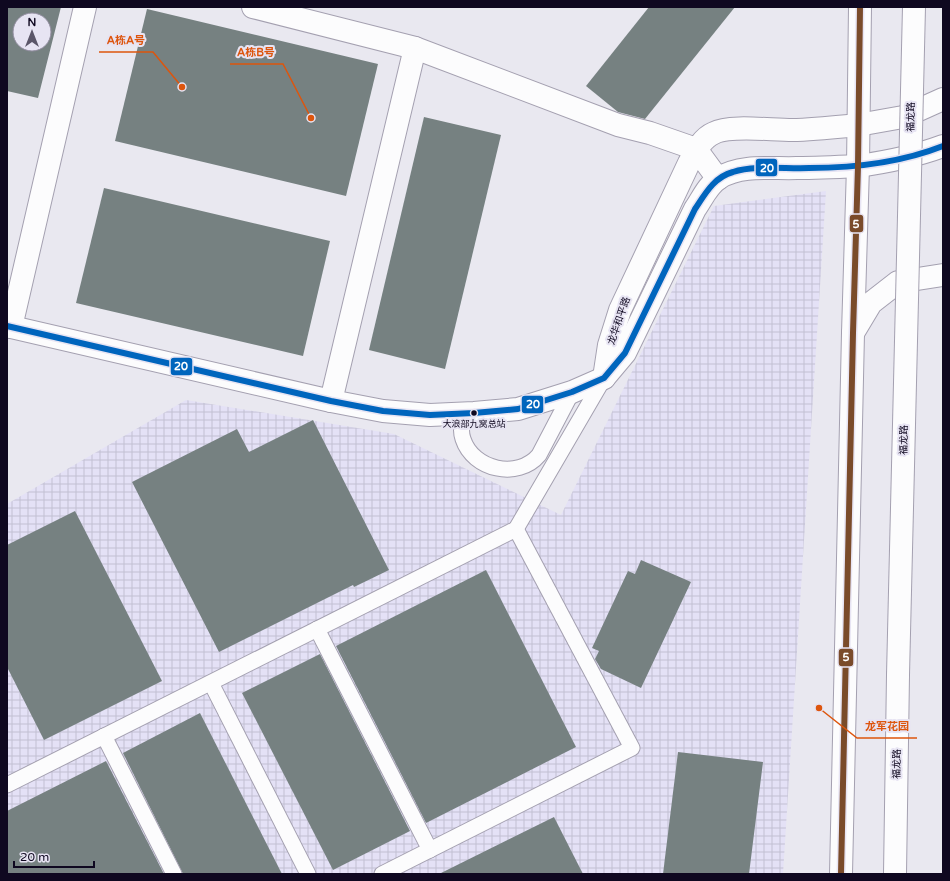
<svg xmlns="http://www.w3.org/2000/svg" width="950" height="881" viewBox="0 0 950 881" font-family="'Varela Round','Noto Sans SC',sans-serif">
  <defs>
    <pattern id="industrial-grid" width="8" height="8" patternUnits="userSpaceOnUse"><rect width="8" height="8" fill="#e4e1f6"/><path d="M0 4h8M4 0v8" fill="none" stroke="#c2c0d3"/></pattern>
  </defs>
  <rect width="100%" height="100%" fill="#e9e8f0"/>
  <path fill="url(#industrial-grid)" d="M826,191l-43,683h-776v-370l179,-104 208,34 167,81 153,-309z"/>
  <g fill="#768181" fill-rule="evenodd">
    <path d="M7,7h54l-23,91 -31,-7zM20,20h24v24h-24z"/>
    <path d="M649,7h86l-90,112 -27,-7 -32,-26z"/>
    <path d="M147,9l231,55 -32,132 -231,-55z"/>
    <path d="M424,117l77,18 -56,234 -76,-19z"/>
    <path d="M104,188l226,53 -27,115 -227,-53z"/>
    <path d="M313,420l76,150 -35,17 -1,-2 -134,67 -87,-170 105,-53 12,23z"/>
    <path d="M75,511l87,170 -118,59 -37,-73v-122z"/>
    <path d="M641,560l50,22 -50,106 -40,-19 -6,-10 4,-8 -7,-3 36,-77 7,3z"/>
    <path d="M486,570l90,177 -150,76 -90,-177z"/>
    <path d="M320,654l90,177 -77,39 -91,-177z"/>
    <path d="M200,713l82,161h-99l-60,-121z"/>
    <path d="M678,752l85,10 -14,112h-86z"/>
    <path d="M106,761l58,113h-157v-63z"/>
    <path d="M554,817l29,57h-144z"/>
  </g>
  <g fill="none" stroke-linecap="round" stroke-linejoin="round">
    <defs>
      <g id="service">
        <path d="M474,413c-3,2 -8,4 -10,7 -3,6 -3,13 -1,19 10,31 55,41 76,16l33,-63"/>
        <path d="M317,629l113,221"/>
        <path d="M211,683l97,191"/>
        <path d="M104,736l70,138"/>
        <path d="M7,785l509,-256 88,-151"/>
        <path d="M382,874l250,-126 -116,-219"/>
      </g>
      <g id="minor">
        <path d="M253,7l162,41 203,77 32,8 46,16 22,30"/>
        <path d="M7,326l324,75 52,10 47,4 44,-2 44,-4 54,-17 32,-14 21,-25 70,-144c7,-10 13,-24 24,-31 23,-14 53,-9 78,-10 20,0 41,-1 61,-2"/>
        <path d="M11,327l74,-320"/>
        <path d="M604,378l5,-33 11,-35 69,-147c6,-11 13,-25 25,-30 17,-9 62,-2 83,-3 20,-1 41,-3 61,-5"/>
        <path d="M331,401l84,-353"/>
      </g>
      <g id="primary">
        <path d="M858,125l45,-8 40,-18"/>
        <path d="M858,166c29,-4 58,-10 85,-20"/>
        <path d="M853,333l18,-30 27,-21 45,-7"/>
        <path d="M841,874l12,-541 5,-167 2,-159"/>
      </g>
      <path id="trunk" d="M895,874l3,-199"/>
    </defs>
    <use href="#service" stroke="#a4a0b0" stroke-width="17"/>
    <use href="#minor" stroke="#a4a0b0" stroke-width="24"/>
    <use href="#primary" stroke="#a4a0b0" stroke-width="24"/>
    <use href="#trunk" stroke="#a4a0b0" stroke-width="24"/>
    <use href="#service" stroke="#fcfcfd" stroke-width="15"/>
    <use href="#minor" stroke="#fcfcfd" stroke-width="22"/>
    <use href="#primary" stroke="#fcfcfd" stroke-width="22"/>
    <use href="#trunk" stroke="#fcfcfd" stroke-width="22"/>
    <defs>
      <path id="trunk-bridge" d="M898,675l16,-668"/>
    </defs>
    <use href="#trunk-bridge" stroke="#a4a0b0" stroke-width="24" stroke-linecap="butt"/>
    <use href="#trunk-bridge" stroke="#fcfcfd" stroke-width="22"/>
    <defs>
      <path id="bus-1" d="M7,326l324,75 52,10 47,4 44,-2 44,-4 54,-17 32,-14 21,-25 70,-144c10,-15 19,-32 38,-37 21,-7 53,-3 76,-4 46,0 91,-5 134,-22"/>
      <path id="bus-2" d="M841,874l12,-541 5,-167 2,-159"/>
    </defs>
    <use href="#bus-1" stroke="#e7e4f3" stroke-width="9"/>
    <use href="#bus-2" stroke="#e7e4f3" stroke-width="9"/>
    <use href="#bus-1" stroke="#0065bd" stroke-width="6"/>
    <use href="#bus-2" stroke="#7a4b2a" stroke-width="6"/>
  </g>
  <circle fill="#0f0820" stroke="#e7e4f3" stroke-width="1.5" cx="474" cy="413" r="3.5"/>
  <g text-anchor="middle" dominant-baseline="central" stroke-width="4" stroke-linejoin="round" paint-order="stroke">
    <g font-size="9" fill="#0f0820" stroke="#e7e4f3">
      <text x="474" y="424">大浪部九窝总站</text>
    </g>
    <g font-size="10" fill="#0f0820" stroke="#e7e4f3">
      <text transform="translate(911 117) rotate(-89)">福龙路</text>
      <text transform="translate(619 321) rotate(-71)">龙华和平路</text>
      <text transform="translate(904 440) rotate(-89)">福龙路</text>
      <text transform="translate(897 764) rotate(-89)">福龙路</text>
    </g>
  </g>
  <path fill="none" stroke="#dd550d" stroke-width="1.5" d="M182 87L153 52H99M311 118L283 64H230M819 708L857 738H917"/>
  <g fill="#dd550d" stroke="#e7e4f3" stroke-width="1.5">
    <circle cx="182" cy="87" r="4"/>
    <circle cx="311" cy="118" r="4"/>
    <circle cx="819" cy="708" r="4"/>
  </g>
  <g font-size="11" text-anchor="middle" font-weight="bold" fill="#dd550d" stroke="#e7e4f3" stroke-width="4" stroke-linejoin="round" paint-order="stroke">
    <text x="126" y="44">A栋A号</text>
    <text x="256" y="56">A栋B号</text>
    <text x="887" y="730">龙军花园</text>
  </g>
  <g stroke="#e7e4f3" stroke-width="1.5">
    <rect x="755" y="158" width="23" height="19" rx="4" fill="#0065bd"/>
    <rect x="849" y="214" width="15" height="19" rx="4" fill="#7a4b2a"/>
    <rect x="170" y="357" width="23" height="19" rx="4" fill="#0065bd"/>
    <rect x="521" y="395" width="23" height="19" rx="4" fill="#0065bd"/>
    <rect x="838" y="648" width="16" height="19" rx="4" fill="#7a4b2a"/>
  </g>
  <g font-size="11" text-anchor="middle" font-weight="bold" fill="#fff">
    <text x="767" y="172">20</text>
    <text x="856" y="228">5</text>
    <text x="181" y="370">20</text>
    <text x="533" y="408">20</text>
    <text x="846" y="661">5</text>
  </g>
  <rect width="950" height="881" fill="none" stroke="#0f0820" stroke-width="16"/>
  <g transform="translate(32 32)"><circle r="19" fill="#e7e4f3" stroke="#918c9f"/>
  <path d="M0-3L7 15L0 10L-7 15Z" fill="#5b5669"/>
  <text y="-6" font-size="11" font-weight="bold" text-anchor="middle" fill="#0f0820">N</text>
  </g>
  <path d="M14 861v6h80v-6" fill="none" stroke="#0f0820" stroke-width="2"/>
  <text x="20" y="861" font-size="12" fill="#0f0820" stroke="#e7e4f3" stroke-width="3" paint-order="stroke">20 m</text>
</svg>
